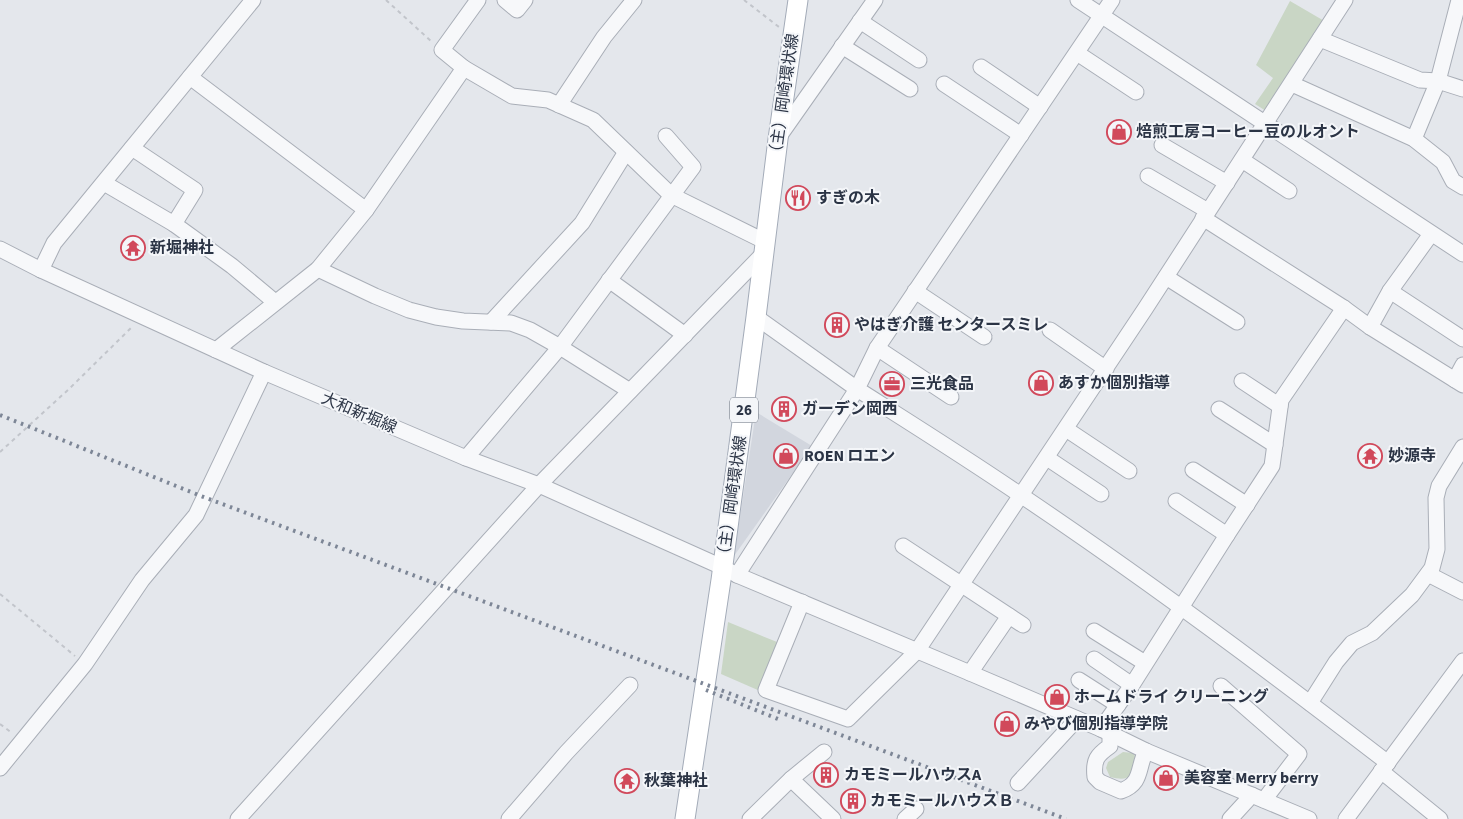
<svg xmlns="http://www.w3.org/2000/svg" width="1463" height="819" viewBox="0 0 1463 819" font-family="'Source Sans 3','Noto Sans JP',sans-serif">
  <rect width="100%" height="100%" fill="#e4e7ec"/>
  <path fill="#d2d6de" d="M756,412l56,34 -78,110z"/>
  <g fill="#c9d6c5">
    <path d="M1290,1l36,21 -60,89 -11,-7 18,-26 -17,-13z"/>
    <path d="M728,622l49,20 -17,49 -39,-17z"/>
    <path d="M1123,752l10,1 3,4c-5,19 -5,25 -26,20l-4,-9 2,-6z"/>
  </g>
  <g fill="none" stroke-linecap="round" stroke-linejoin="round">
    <defs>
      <g id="minor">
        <path d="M478,0l-36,50 22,18 48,28 36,4 45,20 78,75 95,47"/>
        <path d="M505,0l12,10 8,-10"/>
        <path d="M1078,0l385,254"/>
        <path d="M1112,0l-235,348 -20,41c55,35 111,70 165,107 125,84 246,174 366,267"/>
        <path d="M1459,0l-21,81 25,8"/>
        <path d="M860,21l59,39"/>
        <path d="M1320,39l100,41 18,1 -24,58"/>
        <path d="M842,46l68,43"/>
        <path d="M1077,53l59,39"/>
        <path d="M981,67l59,40"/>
        <path d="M190,77l176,133"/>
        <path d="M944,84l77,51"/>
        <path d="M1292,84l122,55 29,23 10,19 10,6"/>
        <path d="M559,105l45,-68 30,-37"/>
        <path d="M778,138l97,-138"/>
        <path d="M1162,145l65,38"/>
        <path d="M1242,160l47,31"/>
        <path d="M1148,176l60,35"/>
        <path d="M104,183l70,41 21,-34 -63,-42"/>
        <path d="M1203,218l141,90 26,19 93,58"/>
        <path d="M174,224l58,42 43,36"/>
        <path d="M0,249l41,21 223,102 202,86 73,27 183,82 15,8 233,98 131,56 45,22 163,68"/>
        <path d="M318,269l57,27 34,14 27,7 27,4 48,2 19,7 30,17 70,44"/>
        <path d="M41,270l13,-27 199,-243"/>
        <path d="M1166,277l71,45"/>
        <path d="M609,280l76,55"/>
        <path d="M915,291l69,46"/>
        <path d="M1390,291l73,48"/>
        <path d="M491,322l91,-99 44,-71"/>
        <path d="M1370,327l20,-36 41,-57"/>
        <path d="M1050,330l56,39"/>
        <path d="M877,348l74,49"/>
        <path d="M216,350l102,-81 48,-59 98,-142"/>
        <path d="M1455,380l8,-15"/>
        <path d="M1242,381l38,25"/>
        <path d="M1219,409l56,36"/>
        <path d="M1066,429l63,42"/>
        <path d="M466,458l94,-111 133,-180 -27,-31"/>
        <path d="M1047,458l54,36"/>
        <path d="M1193,470l54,35"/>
        <path d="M1176,501l51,34"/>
        <path d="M903,546l120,79"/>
        <path d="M1428,574l35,18"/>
        <path d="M737,575l120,-186 -101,-72"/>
        <path d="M802,602l-36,88 82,29 69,-68 228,-342 200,-309"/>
        <path d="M1094,631l51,32"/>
        <path d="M1094,659l38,26"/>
        <path d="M970,673l39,-57"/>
        <path d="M1079,680l39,25"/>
        <path d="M1221,686l78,68 -35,46"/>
        <path d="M1310,703l26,-41 16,-19 20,-10 40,-38 20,-27 5,-19 -1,-51 3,-12 24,-39"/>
        <path d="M1101,729l31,-44 95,-150 45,-69 9,-66 63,-92"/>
        <path d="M1110,733v13c-13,9 -17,14 -15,31l5,5 21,9c22,-8 16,-23 25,-40"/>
        <path d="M824,752l-33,27 42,40"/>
        <path d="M0,768l85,-104 57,-84 54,-65 68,-143"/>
        <path d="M1381,771l59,48"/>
        <path d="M1018,783l59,-64"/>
        <path d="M238,819l301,-334 225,-232"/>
        <path d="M509,819l57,-66 64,-68"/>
        <path d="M750,819l41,-40"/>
        <path d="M905,819l11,-10"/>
        <path d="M1230,819l22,-24"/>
        <path d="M1346,819l117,-158"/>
      </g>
      <path id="major" d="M685,819l36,-239 35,-263 22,-178 20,-139"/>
    </defs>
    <use href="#minor" stroke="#a9aeb7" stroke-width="17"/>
    <use href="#major" stroke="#a3abb8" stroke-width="21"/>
    <g stroke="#c2c5cb" stroke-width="2" stroke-dasharray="4 4" stroke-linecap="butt">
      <path d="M386,0l46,42"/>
      <path d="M744,0l35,27"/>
      <path d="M0,452l69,-63 64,-63"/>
      <path d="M0,594l75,62"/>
      <path d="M0,724l12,9"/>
    </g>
    <use href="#minor" stroke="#f7f8fa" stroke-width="15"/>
    <use href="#major" stroke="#fff" stroke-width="19"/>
    <g stroke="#7d8696" stroke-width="4" stroke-dasharray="2.5 5" stroke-linecap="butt">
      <path d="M0,415l201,81 865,323"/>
      <path d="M706,690l72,29"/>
    </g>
  </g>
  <defs>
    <symbol id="shop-ring" viewBox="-11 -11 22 22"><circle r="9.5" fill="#f4f6f9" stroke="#d1495b" stroke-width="1.5"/><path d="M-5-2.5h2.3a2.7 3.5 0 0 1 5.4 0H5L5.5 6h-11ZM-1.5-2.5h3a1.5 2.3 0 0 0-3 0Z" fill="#d1495b"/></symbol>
    <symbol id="restaurant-ring" viewBox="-11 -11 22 22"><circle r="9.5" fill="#f4f6f9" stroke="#d1495b" stroke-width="1.5"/><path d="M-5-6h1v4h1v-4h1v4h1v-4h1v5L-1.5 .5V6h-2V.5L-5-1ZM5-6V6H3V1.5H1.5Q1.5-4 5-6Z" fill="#d1495b"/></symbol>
    <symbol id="temple-ring" viewBox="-11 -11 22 22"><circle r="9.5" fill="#f4f6f9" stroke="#d1495b" stroke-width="1.5"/><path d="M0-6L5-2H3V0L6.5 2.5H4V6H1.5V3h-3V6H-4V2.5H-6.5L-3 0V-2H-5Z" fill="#d1495b"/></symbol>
    <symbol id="building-ring" viewBox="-11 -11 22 22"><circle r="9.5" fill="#f4f6f9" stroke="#d1495b" stroke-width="1.5"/><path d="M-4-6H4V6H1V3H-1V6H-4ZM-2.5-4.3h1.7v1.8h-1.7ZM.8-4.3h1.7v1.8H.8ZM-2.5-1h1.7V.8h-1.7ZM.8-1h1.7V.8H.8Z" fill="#d1495b"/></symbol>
    <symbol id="office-ring" viewBox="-11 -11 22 22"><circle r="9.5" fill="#f4f6f9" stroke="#d1495b" stroke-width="1.5"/><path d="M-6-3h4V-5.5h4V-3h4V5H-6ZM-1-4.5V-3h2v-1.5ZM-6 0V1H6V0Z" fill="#d1495b"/></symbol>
  </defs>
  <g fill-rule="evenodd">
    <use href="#shop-ring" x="1105" y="118" width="28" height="28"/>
    <use href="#restaurant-ring" x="784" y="184" width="28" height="28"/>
    <use href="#temple-ring" x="119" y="234" width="28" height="28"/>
    <use href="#building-ring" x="823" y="311" width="28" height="28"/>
    <use href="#shop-ring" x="1027" y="369" width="28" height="28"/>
    <use href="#office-ring" x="878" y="370" width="28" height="28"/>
    <use href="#building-ring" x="770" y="395" width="28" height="28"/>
    <use href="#shop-ring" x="772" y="442" width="28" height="28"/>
    <use href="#temple-ring" x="1356" y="442" width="28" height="28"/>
    <use href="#shop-ring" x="1043" y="683" width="28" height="28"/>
    <use href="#shop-ring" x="993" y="710" width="28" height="28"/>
    <use href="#building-ring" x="812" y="761" width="28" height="28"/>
    <use href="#shop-ring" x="1152" y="764" width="28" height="28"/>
    <use href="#temple-ring" x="613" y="767" width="28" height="28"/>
    <use href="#building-ring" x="839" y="787" width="28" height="28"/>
  </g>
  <g text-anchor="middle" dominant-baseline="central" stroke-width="4" stroke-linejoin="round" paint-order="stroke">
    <rect fill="#f4f6f9" stroke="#676e7b" stroke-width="1" x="730" y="397.5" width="28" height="25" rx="4"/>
    <g font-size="15" font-weight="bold" fill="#2b3445">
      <text x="744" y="410">26</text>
    </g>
    <g font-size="16" fill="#2b3445" stroke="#f4f6f9">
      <text transform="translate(784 97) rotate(-82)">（主）岡崎環状線</text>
      <text transform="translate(359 413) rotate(23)">大和新堀線</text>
      <text transform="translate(732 499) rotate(-82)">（主）岡崎環状線</text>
    </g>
    <g font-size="16" font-weight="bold" fill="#2b3445" stroke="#f4f6f9" text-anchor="start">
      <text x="1136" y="132">焙煎工房コーヒー豆のルオント</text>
      <text x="816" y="198">すぎの木</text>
      <text x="150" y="248">新堀神社</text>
      <text x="854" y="325">やはぎ介護 センタースミレ</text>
      <text x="1058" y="383">あすか個別指導</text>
      <text x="910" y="384">三光食品</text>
      <text x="802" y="409">ガーデン岡西</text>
      <text x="804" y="456">ROEN ロエン</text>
      <text x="1388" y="456">妙源寺</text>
      <text x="1074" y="697">ホームドライ クリーニング</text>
      <text x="1024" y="724">みやび個別指導学院</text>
      <text x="844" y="775">カモミールハウスA</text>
      <text x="1184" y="778">美容室 Merry berry</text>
      <text x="644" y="781">秋葉神社</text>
      <text x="870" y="801">カモミールハウスＢ</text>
    </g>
  </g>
</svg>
